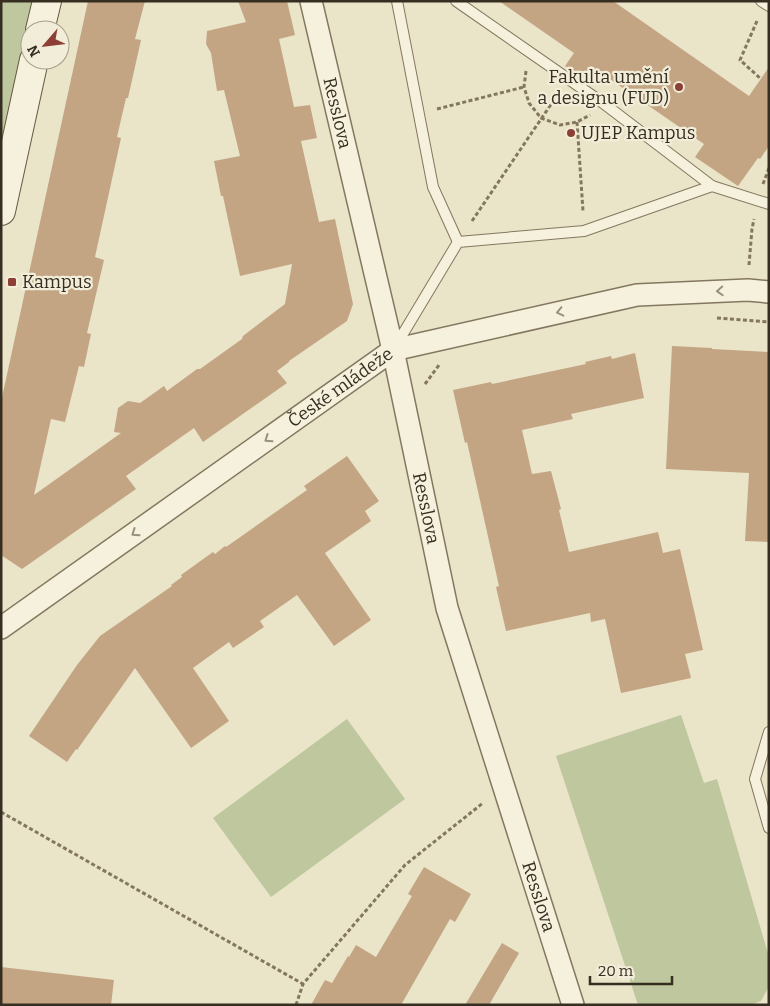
<svg xmlns="http://www.w3.org/2000/svg" width="770" height="1006" viewBox="0 0 770 1006" font-family="Bitter,serif">
  <rect width="100%" height="100%" fill="#eae4c9"/>
  <g fill="#bec79e">
    <path d="M1,1h46l-17,29v30l-29,151z"/>
    <path d="M681,715l23,68 13,-4 52,178v29l-8,15 -11,4h-112l-82,-249z"/>
    <path d="M347,719l58,80 -134,98 -58,-79z"/>
  </g>
  <g fill="#c4a583">
    <path d="M88,1h57l-10,38 6,1 -13,58h-2l-9,39 4,1 -26,119 9,3 -17,73 4,1 -7,33 -5,-1 -14,56 -14,-3 -17,76 87,-62 -7,-1 4,-24 10,-7 12,2 24,-17 3,5 26,-19 4,-3h3l42,-30 1,-3 42,-32 7,-40 -52,12 -17,-80h-2l-7,-35 26,-5 -16,-66 -7,1 -6,-38 -5,-9 1,-13 39,-9 -8,-21h49l8,34 -16,4 15,68 16,-2 7,33 -16,3 18,81 16,-3 18,85 -6,17 -58,40v1l-12,9 10,12 -84,59 -9,-14 -68,48 10,13 -114,80 -21,-14v-153z"/>
    <path d="M499,1h114l136,95 20,-29v79l-9,13 -2,-1 -20,28 -43,-29 9,-13 -113,-78 -8,12 -18,-12 9,-13z"/>
    <path d="M672,346l40,2v1l57,3v190l-24,-1 4,-68 -83,-4z"/>
    <path d="M635,353l9,45 -73,16 2,5 -51,11 10,44 19,-3 10,38 -2,1 10,42 89,-20 5,21 17,-4 23,101 -18,4 6,24 -70,15 -16,-74 -14,3 -1,-9 -84,18 -10,-44 3,-1 -32,-144 -2,1 -12,-53 38,-8 1,2 94,-20 -1,-2 26,-6 1,3z"/>
    <path d="M347,456l32,45 -14,10 6,10 -46,32 46,67 -37,26 -37,-51 -37,26 4,6 -31,21 -4,-6 -36,26 36,53 -38,27 -56,-80 -58,82 -1,-1 -9,13 -38,-26 48,-71 23,-29 72,-50 -1,-1 11,-8 -1,-2 32,-23 2,2 10,-8 1,1 81,-57 -3,-4z"/>
    <path d="M424,867l47,27 -16,28 -5,-3 -49,86h-90l14,-25 7,3 16,-27 1,1 7,-12 20,12 36,-61 -4,-2z"/>
    <path d="M502,943l17,10 -30,52h-24z"/>
    <path d="M1,967l113,13 -3,25h-110z"/>
  </g>
  <g fill="none" stroke-linecap="round" stroke-linejoin="round">
    <defs>
      <g id="lane">
        <path d="M397,1l36,186 25,55"/>
        <path d="M456,1l147,102 109,83"/>
        <path d="M761,1l8,5"/>
        <path d="M395,347l63,-105 126,-11 128,-45 57,18"/>
        <path d="M769,732l-14,47 14,49"/>
      </g>
      <g id="street">
        <path id="s1" d="M311,1l82,349 54,258 126,397"/>
        <path id="s2" d="M1,628l392,-278 244,-55 111,-5 21,2"/>
      </g>
      <g id="secondary">
        <path d="M40,30l7,-29"/>
        <path d="M1,211l33,-151"/>
      </g>
    </defs>
    <use href="#lane" stroke="#847760" stroke-width="12"/>
    <use href="#street" stroke="#847760" stroke-width="24"/>
    <use href="#secondary" stroke="#665843" stroke-width="30"/>
    <g stroke="#847760" stroke-width="3" stroke-dasharray="4 2.5" stroke-linecap="butt">
      <path d="M757,21l-17,39 21,19"/>
      <path d="M526,71l-2,16 5,16 12,15 19,7 17,-3 13,-7"/>
      <path d="M437,109l87,-22"/>
      <path d="M577,122l6,89"/>
      <path d="M763,184l6,-16"/>
      <path d="M472,221l86,-127"/>
      <path d="M749,265l3,-36 2,-10"/>
      <path d="M717,318l52,4"/>
      <path d="M425,384l14,-19"/>
      <path d="M1,812l302,172"/>
      <path d="M296,1005l7,-21 102,-119 78,-62"/>
    </g>
    <use href="#lane" stroke="#f5f1dc" stroke-width="10"/>
    <use href="#street" stroke="#f5f1dc" stroke-width="21"/>
    <use href="#secondary" stroke="#f5f1dc" stroke-width="28"/>
  </g>
  <defs><path id="oneway-chevron" d="M-2-3.5L2.5 0L-2 3.5" fill="none" stroke-width="1.6" stroke-linecap="round" stroke-linejoin="round" transform="scale(1.25)"/></defs>
  <g stroke="#96907f">
    <use href="#oneway-chevron" transform="translate(720 291) rotate(177)"/>
    <use href="#oneway-chevron" transform="translate(560 312) rotate(167)"/>
    <use href="#oneway-chevron" transform="translate(268 439) rotate(145)"/>
    <use href="#oneway-chevron" transform="translate(135 533) rotate(145)"/>
  </g>
  <g fill="#8d3f36" stroke="#f2edd8" stroke-width="2">
    <circle cx="679" cy="87" r="5"/>
    <circle cx="571" cy="133" r="5"/>
    <rect x="7" y="277" width="10" height="10" rx="2.5"/>
  </g>
  <g text-anchor="middle" dominant-baseline="central" stroke-width="4.5" stroke-linejoin="round" paint-order="stroke">
    <g font-size="18" fill="#372e22" stroke="#f2edd8" text-anchor="start">
      <text x="669" y="77" text-anchor="end">Fakulta umění<tspan x="669" dy="21">a designu (FUD)</tspan></text>
      <text x="581" y="133">UJEP Kampus</text>
      <text x="22" y="282">Kampus</text>
    </g>
    <g font-size="18" fill="#372e22" stroke="#f2edd8">
      <text stroke="none"><textPath href="#s1" startOffset="115">Resslova</textPath></text>
      <text stroke="none"><textPath href="#s2" startOffset="416">České mládeže</textPath></text>
      <text stroke="none"><textPath href="#s1" startOffset="520">Resslova</textPath></text>
      <text stroke="none"><textPath href="#s1" startOffset="925">Resslova</textPath></text>
    </g>
  </g>
  <rect width="770" height="1006" fill="none" stroke="#372e22" stroke-width="5"/>
  <g transform="translate(45 45) rotate(242)"><circle r="24" fill="#f2edd8" stroke="#a7a18f"/>
  <path d="M0-4L9 19L0 12L-9 19Z" fill="#8d3f36"/>
  <text y="-8" font-size="14" font-weight="bold" text-anchor="middle" fill="#372e22">N</text>
  </g>
  <path d="M590 976v8h82v-8" fill="none" stroke="#372e22" stroke-width="2.5"/>
  <text x="598" y="976" font-size="15" fill="#372e22" stroke="#f2edd8" stroke-width="4" paint-order="stroke">20 m</text>
</svg>
